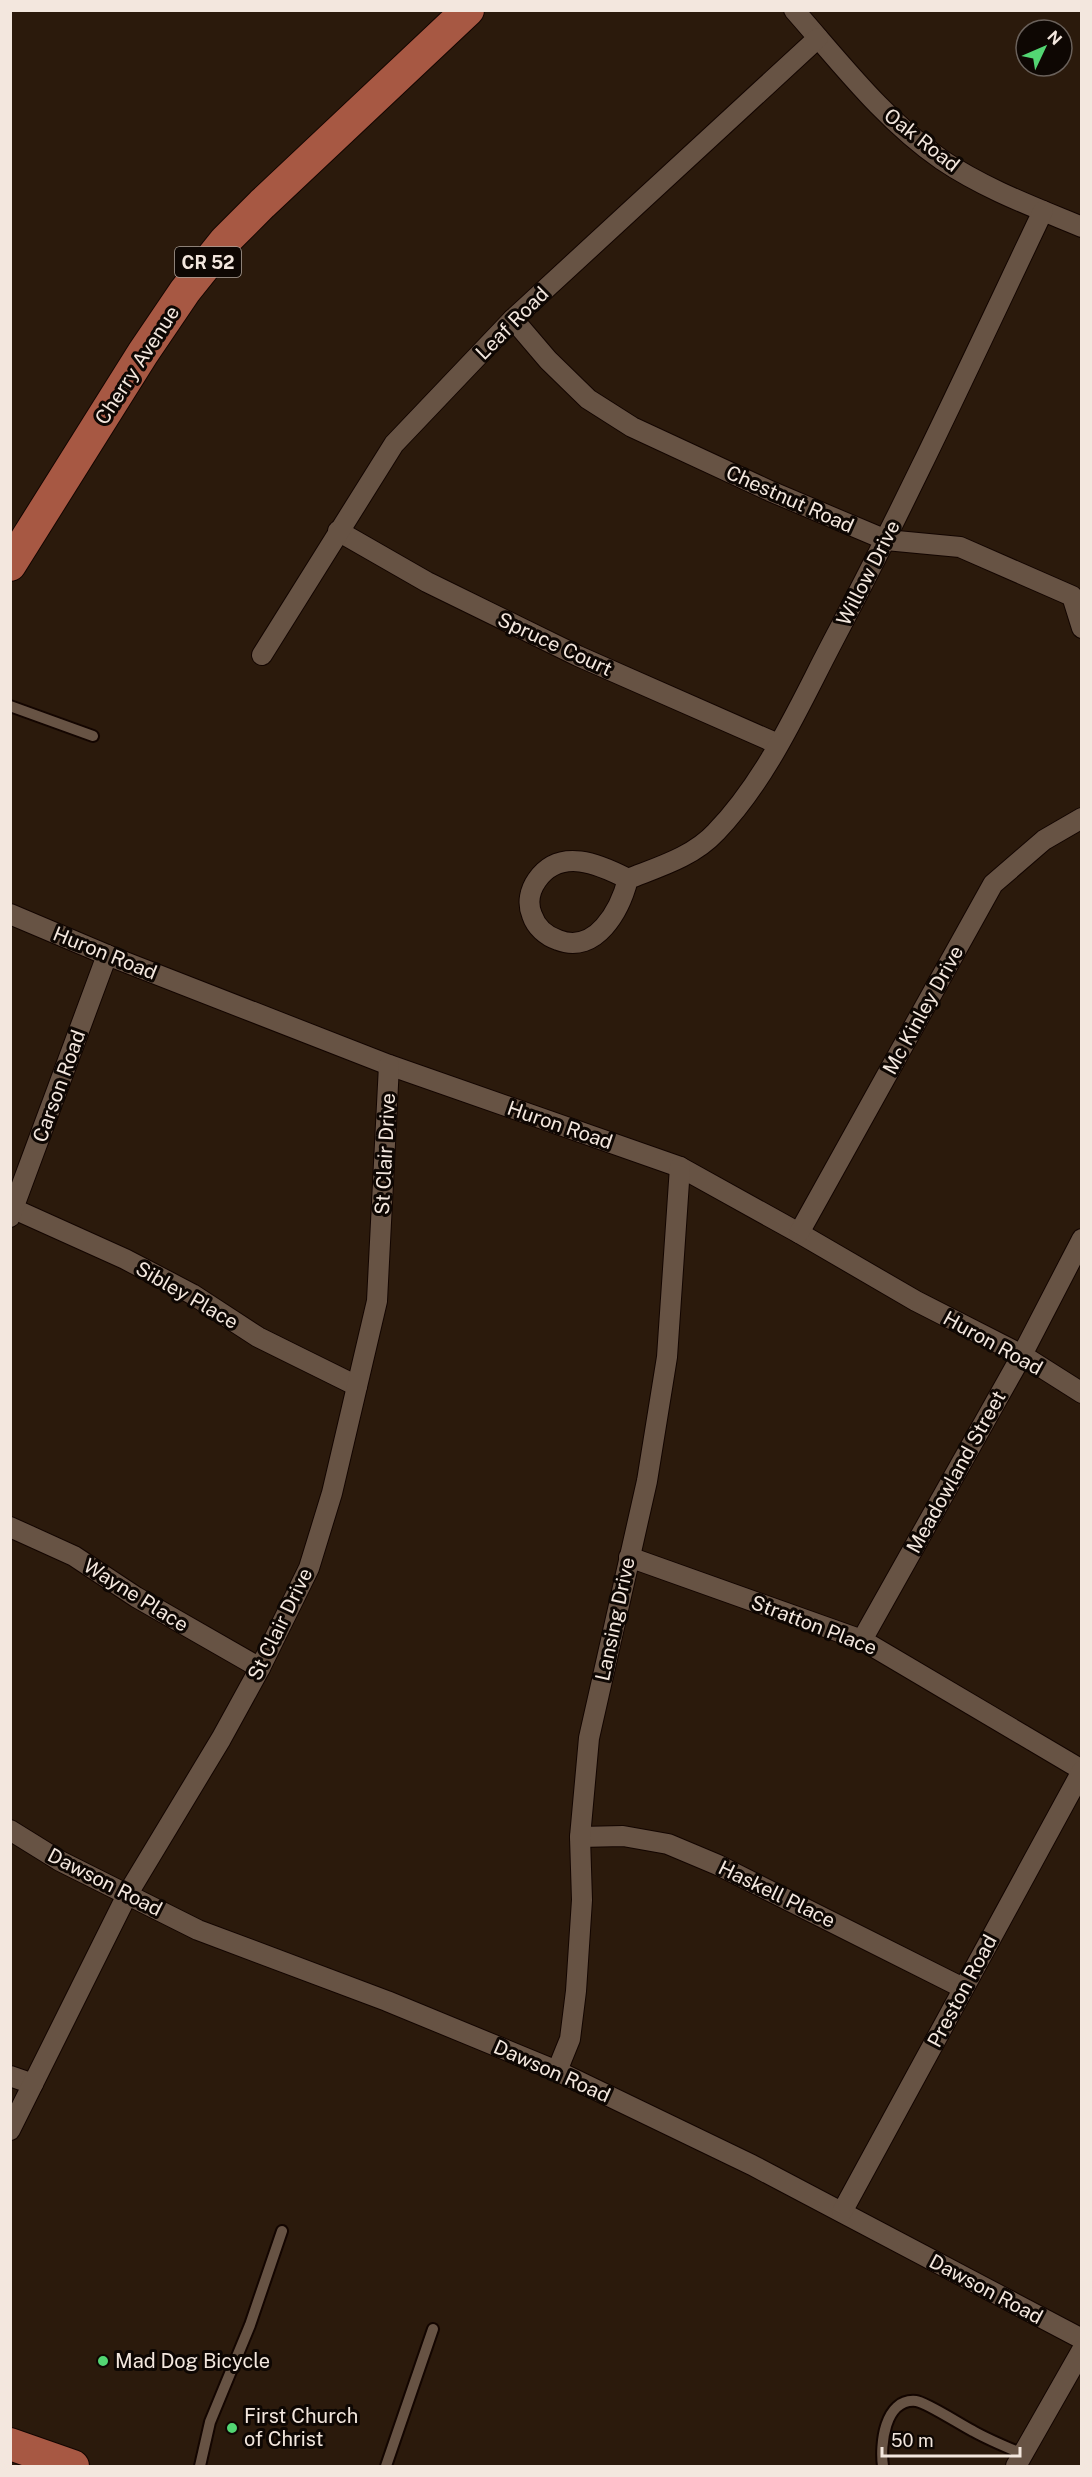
<svg xmlns="http://www.w3.org/2000/svg" width="1092" height="2477" viewBox="0 0 1092 2477" font-family="'Public Sans',sans-serif">
  <rect width="100%" height="100%" fill="#2b1a0c"/>
  <g fill="none" stroke-linecap="round" stroke-linejoin="round">
    <defs>
      <g id="service">
        <path d="M10,706l83,30"/>
        <path d="M200,2466l10,-44 40,-97 32,-94"/>
        <path d="M386,2466l47,-137"/>
        <path d="M883,2466c-3,-20 1,-68 33,-65 10,1 45,24 57,30 16,9 33,16 50,23"/>
      </g>
      <g id="minor">
        <path d="M794,10c46,52 90,110 148,150 43,29 92,47 140,67"/>
        <path d="M513,319l35,41 40,39 44,28 138,64 116,49 74,7 112,49 10,32"/>
        <path d="M338,531l89,51 151,74 200,88"/>
        <path d="M262,655l132,-211 119,-125 305,-281"/>
        <path d="M628,879c-8,31 -32,76 -70,61 -12,-4 -22,-13 -26,-25 -5,-12 -2,-25 5,-35 23,-33 62,-16 91,-1 30,-12 65,-22 88,-47 51,-53 82,-124 116,-189 75,-142 142,-287 211,-432"/>
        <path d="M10,914l97,41 282,110 291,102 119,66 117,68 106,54 60,38"/>
        <path d="M14,1209l111,50 67,35 66,43 99,49"/>
        <path d="M10,1217l97,-262"/>
        <path d="M799,1233l194,-349 51,-44 38,-22"/>
        <path d="M10,1527l64,29 62,41 124,71"/>
        <path d="M629,1557l233,83 220,130"/>
        <path d="M862,1640l160,-285 60,-116"/>
        <path d="M10,1830l50,31 138,69 189,71 170,70 195,94 330,174"/>
        <path d="M580,1837l43,-1 45,8 50,21 245,123"/>
        <path d="M557,2071l13,-32 6,-48 6,-91 -2,-63 9,-99 58,-257 20,-124 13,-190"/>
        <path d="M10,2076l23,8"/>
        <path d="M10,2130l117,-235 94,-156 39,-71 49,-100 23,-75 45,-192 12,-236"/>
        <path d="M842,2212l240,-441"/>
        <path d="M1016,2466l66,-116"/>
      </g>
      <g id="primary">
        <path d="M10,565l133,-212 42,-62 40,-50 37,-37 206,-194"/>
        <path d="M10,2444l63,22"/>
      </g>
    </defs>
    <use href="#service" stroke="#130500" stroke-width="14"/>
    <use href="#minor" stroke="#130500" stroke-width="22"/>
    <use href="#primary" stroke="#130500" stroke-width="34"/>
    <use href="#service" stroke="#675344" stroke-width="10"/>
    <use href="#minor" stroke="#675344" stroke-width="20"/>
    <use href="#primary" stroke="#a75843" stroke-width="32"/>
  </g>
  <g fill="#53d673" stroke="#0e0703" stroke-width="2">
    <circle cx="103" cy="2361" r="6"/>
    <circle cx="232" cy="2428" r="6"/>
  </g>
  <g text-anchor="middle" dominant-baseline="central" stroke-width="6" stroke-linejoin="round" paint-order="stroke">
    <rect fill="#0e0703" stroke="#aea49c" stroke-width="1.5" x="175" y="247" width="66" height="30" rx="4.5"/>
    <g font-size="18" font-weight="bold" fill="#f3e7de">
      <text x="208" y="262">CR 52</text>
    </g>
    <g font-size="20" fill="#f3e7de" stroke="#0e0703">
      <text transform="translate(922 140) rotate(38)">Oak Road</text>
      <text transform="translate(512 323) rotate(-45)">Leaf Road</text>
      <text transform="translate(137 365) rotate(-57)">Cherry Avenue</text>
      <text transform="translate(790 499) rotate(24)">Chestnut Road</text>
      <text transform="translate(868 573) rotate(-63)">Willow Drive</text>
      <text transform="translate(555 644) rotate(25)">Spruce Court</text>
      <text transform="translate(105 953) rotate(22)">Huron Road</text>
      <text transform="translate(923 1010) rotate(-61)">Mc Kinley Drive</text>
      <text transform="translate(59 1086) rotate(-70)">Carson Road</text>
      <text transform="translate(560 1125) rotate(19)">Huron Road</text>
      <text transform="translate(385 1154) rotate(-87)">St Clair Drive</text>
      <text transform="translate(187 1295) rotate(30)">Sibley Place</text>
      <text transform="translate(993 1343) rotate(29)">Huron Road</text>
      <text transform="translate(956 1472) rotate(-61)">Meadowland Street</text>
      <text transform="translate(136 1595) rotate(32)">Wayne Place</text>
      <text transform="translate(615 1619) rotate(-78)">Lansing Drive</text>
      <text transform="translate(280 1624) rotate(-64)">St Clair Drive</text>
      <text transform="translate(814 1625) rotate(21)">Stratton Place</text>
      <text transform="translate(105 1882) rotate(27)">Dawson Road</text>
      <text transform="translate(777 1894) rotate(26)">Haskell Place</text>
      <text transform="translate(962 1991) rotate(-62)">Preston Road</text>
      <text transform="translate(552 2071) rotate(24)">Dawson Road</text>
      <text transform="translate(986 2289) rotate(28)">Dawson Road</text>
    </g>
    <g font-size="20" fill="#f3e7de" stroke="#0e0703" text-anchor="start">
      <text x="115" y="2361">Mad Dog Bicycle</text>
      <text x="244" y="2416">First Church<tspan x="244" dy="23">of Christ</tspan></text>
    </g>
  </g>
  <rect width="1092" height="2477" fill="none" stroke="#f3e7de" stroke-width="24"/>
  <g transform="translate(1044 48) rotate(46)"><circle r="28" fill="#0e0703" stroke="#6a615b" stroke-width="1.5"/>
  <path d="M0-4.5L10 22L0 15L-10 22Z" fill="#53d673"/>
  <text y="-9" font-size="16" font-weight="bold" text-anchor="middle" fill="#f3e7de">N</text>
  </g>
  <path d="M882 2447v9h138v-9" fill="none" stroke="#f3e7de" stroke-width="3"/>
  <text x="891" y="2447" font-size="18" fill="#f3e7de" stroke="#0e0703" stroke-width="4.5" paint-order="stroke">50 m</text>
</svg>
